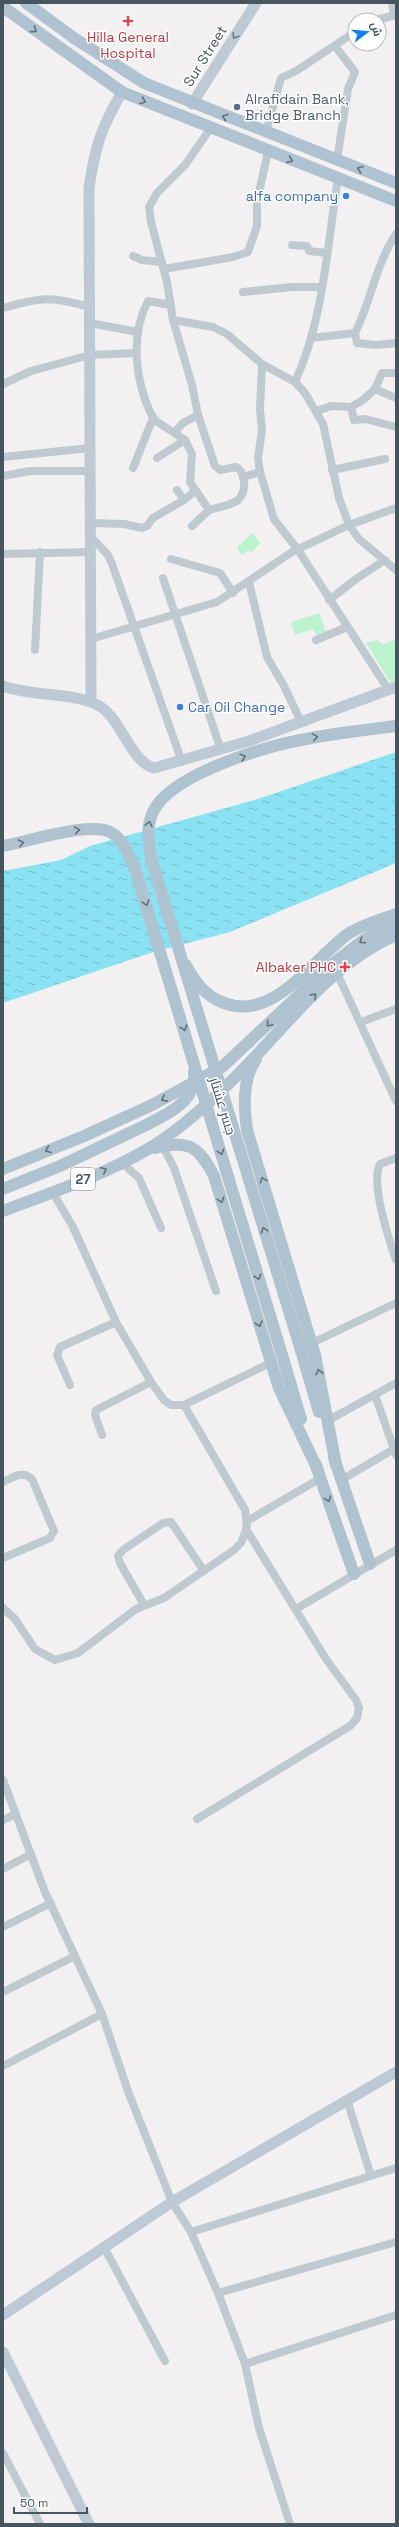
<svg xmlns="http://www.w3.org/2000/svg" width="399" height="2527" viewBox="0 0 399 2527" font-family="'Space Grotesk',Cairo,sans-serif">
  <defs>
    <pattern id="water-ripples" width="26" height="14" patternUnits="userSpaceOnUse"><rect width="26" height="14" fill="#89e1f1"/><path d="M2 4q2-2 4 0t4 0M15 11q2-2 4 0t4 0" fill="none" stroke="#72b9c6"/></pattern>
  </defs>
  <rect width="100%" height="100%" fill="#f3f0f1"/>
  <g fill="#bdf2cf">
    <path d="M253,533l7,10 -9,10 -3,-3 -6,5 -5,-8z"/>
    <path d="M319,613l7,18 -9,4 -4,-6 -18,6 -4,-13z"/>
    <path d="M396,639v45l-4,1 -26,-42 11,-3 6,4z"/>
  </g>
  <path fill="url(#water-ripples)" d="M396,752v111l-166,69 -80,21 -147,50v-132l58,-11 29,-14 168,-47z"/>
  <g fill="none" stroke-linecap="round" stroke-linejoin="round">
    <g stroke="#bec9d0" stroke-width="8">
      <path d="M392,3l2,12"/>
      <path d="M376,20l20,-5"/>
      <path d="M335,46l20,26 -7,17 -11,71"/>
      <path d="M266,132l15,-54 15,-7 59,-39"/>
      <path d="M292,245l15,1 2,5 18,2"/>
      <path d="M133,256l9,4 20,2"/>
      <path d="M164,269l69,-12 15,-5 9,-26v-25l11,-49"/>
      <path d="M243,292l49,-5h29"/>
      <path d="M171,305l-23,-4c-18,34 -13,79 3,113l5,7 29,19 7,14 -2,28 19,28c20,-6 37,-5 35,-30 -1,-5 -3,-11 -8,-13l-16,3 -5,-4 -17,-51 -6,-30 -19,-65 -6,-38 -16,-60 -2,-15 8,-14 28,-28 25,-36"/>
      <path d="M3,308c38,-11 49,-12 86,-1"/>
      <path d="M173,320l40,7 14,7 35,30 33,18 10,11 18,31 16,74 10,27 10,14 37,31"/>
      <path d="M89,323l49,9"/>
      <path d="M355,333l2,10 19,2 20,-2"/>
      <path d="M311,338l44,-5c16,-32 21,-69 41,-99"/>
      <path d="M262,364l-2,45 2,21 -4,28 2,14 14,47 24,31 90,139"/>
      <path d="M295,382c29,-63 32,-136 43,-204"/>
      <path d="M3,384l28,-13 59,-16 46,-2"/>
      <path d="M375,389l7,-16h14"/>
      <path d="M351,407l12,-7 12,-11 21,9"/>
      <path d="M317,411l14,-5 20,1 3,13 11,-1 31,8"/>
      <path d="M175,432l8,-9 15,-8"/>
      <path d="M3,457l87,-9"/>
      <path d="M157,458l28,-18"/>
      <path d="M133,468l20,-50"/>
      <path d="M332,470l53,-11"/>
      <path d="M3,476l27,-5h60"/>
      <path d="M243,477l17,-5"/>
      <path d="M177,490l7,10"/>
      <path d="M90,523l34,1 18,4 5,-2 6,-8 31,-18 11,-9"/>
      <path d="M192,526l17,-16"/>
      <path d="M91,537l17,18 4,9 70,198"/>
      <path d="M3,554l88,-2"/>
      <path d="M171,559l49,14 13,20"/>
      <path d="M163,578l58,172"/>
      <path d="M249,582l18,75 17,29 17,36"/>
      <path d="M329,600l27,-21 29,-19"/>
      <path d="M91,639l126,-37 75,-50 57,-27 47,-17"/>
      <path d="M316,640l31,-13"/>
      <path d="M35,650l5,-98"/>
      <path d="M337,973l59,128"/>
      <path d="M361,1022l35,-13"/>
      <path d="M161,1143l13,25 42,123"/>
      <path d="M396,1158l-16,6c-10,18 9,76 16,96"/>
      <path d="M121,1162l18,16 22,50"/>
      <path d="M53,1193l20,34 43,95 35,60 13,18 7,5h13l86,-42"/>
      <path d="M312,1343l84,-40"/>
      <path d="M70,1385l-13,-30 3,-8 56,-25"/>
      <path d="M375,1395l21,60"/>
      <path d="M327,1421l69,-38"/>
      <path d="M102,1435l-7,-20 1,-5 55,-28"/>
      <path d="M341,1480l53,-31"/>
      <path d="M3,1482c11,-5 19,-12 29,-3l22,52 -4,7 -47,20"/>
      <path d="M247,1521l74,-43"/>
      <path d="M144,1605l-24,-42 -2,-7 5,-6 40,-27 8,-1 33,49"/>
      <path d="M3,1608l12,11 20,30 20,11 23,-7 58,-44 28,-11 70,-48 7,-7 6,-15 -2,-18 -61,-105"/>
      <path d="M296,1609l100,-59"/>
      <path d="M3,1780l42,112 57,122 27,80 43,108 19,30 27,61 27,71 14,64 31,96"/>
      <path d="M197,1819l153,-93 7,-8 2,-10 -3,-8 -30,-41 -80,-130"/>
      <path d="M3,1820l13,-6"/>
      <path d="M3,1869l28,-15"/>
      <path d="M3,1927l48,-24"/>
      <path d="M3,1992l72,-36"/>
      <path d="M3,2066l99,-52"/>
      <path d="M347,2100l24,76"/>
      <path d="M191,2232l205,-64"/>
      <path d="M104,2247l61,114"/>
      <path d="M218,2293l178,-51"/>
      <path d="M245,2364l151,-49"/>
      <path d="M3,2453l37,71"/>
    </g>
    <g stroke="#bdcad5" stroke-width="11">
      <path d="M192,104l64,-101"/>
      <path d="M3,686c29,11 75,6 98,21 21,14 30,55 53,61l95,-27 147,-54"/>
      <path d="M91,702l-2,-514c6,-41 12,-60 33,-96"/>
      <path d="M3,2315l169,-113 224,-130"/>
      <path d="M3,2352l86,172"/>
    </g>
    <g stroke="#afc2d0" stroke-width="12">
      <path d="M26,3l48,35 70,45 252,100"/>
      <path d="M3,7l119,85 274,109"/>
      <path d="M3,846c24,-4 89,-26 109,-13 11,7 17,22 22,33"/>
      <path d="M152,862c-3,-18 -7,-33 1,-50 17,-38 114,-66 153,-73 29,-6 60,-9 90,-13"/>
      <path d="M186,965c9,17 19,31 38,38 50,19 89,-44 124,-69 14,-9 32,-14 48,-20"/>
      <path d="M256,1059c-14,21 -12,48 -9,71l68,225 21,110"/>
      <path d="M155,1148c34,-9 44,-1 59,28l65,212 39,82"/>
      <path d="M3,1169l81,-33 68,-31 70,-38 109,-102 34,-26 31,-16"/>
      <path d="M3,1189l57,-23 82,-39"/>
      <path d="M3,1211c47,-18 101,-36 145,-62 27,-16 52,-38 75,-60 56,-51 101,-123 173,-154"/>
      <path d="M300,1347l19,65"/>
      <path d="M282,1355l19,64"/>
      <path d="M334,1458l36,106"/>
      <path d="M315,1463l39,111"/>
    </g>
    <g stroke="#afc2d0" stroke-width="12">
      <path d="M152,862l148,485"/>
      <path d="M134,866l148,489"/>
      <path d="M142,1127c23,-12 55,-24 52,-55"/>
    </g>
  </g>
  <defs><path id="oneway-chevron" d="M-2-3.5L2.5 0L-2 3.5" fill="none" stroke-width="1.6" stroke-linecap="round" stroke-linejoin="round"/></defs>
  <g stroke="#61707b">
    <use href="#oneway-chevron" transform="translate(34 30) rotate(37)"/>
    <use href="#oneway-chevron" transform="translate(143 101) rotate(22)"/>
    <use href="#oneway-chevron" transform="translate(225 117) rotate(-159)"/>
    <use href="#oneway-chevron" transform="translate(290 160) rotate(21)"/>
    <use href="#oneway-chevron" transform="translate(360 169) rotate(-159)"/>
    <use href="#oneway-chevron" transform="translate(315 737) rotate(-9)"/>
    <use href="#oneway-chevron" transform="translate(243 757) rotate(-19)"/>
    <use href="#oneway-chevron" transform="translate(149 824) rotate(-77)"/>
    <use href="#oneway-chevron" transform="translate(77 830) rotate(-9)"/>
    <use href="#oneway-chevron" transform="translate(21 843) rotate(-11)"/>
    <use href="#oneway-chevron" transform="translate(146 903) rotate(73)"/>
    <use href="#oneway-chevron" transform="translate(362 941) rotate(146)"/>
    <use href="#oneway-chevron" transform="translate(314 996) rotate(-44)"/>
    <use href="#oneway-chevron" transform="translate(269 1024) rotate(136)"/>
    <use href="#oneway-chevron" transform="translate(184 1028) rotate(74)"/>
    <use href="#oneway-chevron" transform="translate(164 1099) rotate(153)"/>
    <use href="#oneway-chevron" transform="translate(48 1150) rotate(159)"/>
    <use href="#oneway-chevron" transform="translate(221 1152) rotate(73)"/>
    <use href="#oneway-chevron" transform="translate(104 1170) rotate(-25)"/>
    <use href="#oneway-chevron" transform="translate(263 1180) rotate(-109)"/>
    <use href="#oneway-chevron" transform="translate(221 1200) rotate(73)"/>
    <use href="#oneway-chevron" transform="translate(264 1230) rotate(-107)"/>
    <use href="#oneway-chevron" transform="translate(258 1277) rotate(73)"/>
    <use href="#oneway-chevron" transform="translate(259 1324) rotate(74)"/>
    <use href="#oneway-chevron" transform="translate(319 1372) rotate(-103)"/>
    <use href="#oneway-chevron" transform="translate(328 1499) rotate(71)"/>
  </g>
  <use stroke="#6a7882" href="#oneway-chevron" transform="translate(235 36) rotate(122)"/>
  <g fill="#e0444e" stroke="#fff" stroke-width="1.5">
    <path d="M126 15h4v4h4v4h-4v4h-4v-4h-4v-4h4z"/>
    <path d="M343 961h4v4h4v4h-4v4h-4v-4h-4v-4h4z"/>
  </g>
  <circle fill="#5c6f8a" stroke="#fff" stroke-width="1.5" cx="237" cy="107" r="4"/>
  <g fill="#3f7fe0" stroke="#fff" stroke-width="1.5">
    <circle cx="346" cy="196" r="4"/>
    <circle cx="180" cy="707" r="4"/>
  </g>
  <g text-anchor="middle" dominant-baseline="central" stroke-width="3" stroke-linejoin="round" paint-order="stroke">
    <rect fill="#fff" stroke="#7e888f" stroke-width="1" x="71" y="1168" width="24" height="22" rx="3"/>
    <g font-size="13" font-weight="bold" fill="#47555f">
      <text x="83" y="1179">27</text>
    </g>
    <g font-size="14" fill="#be3a42" stroke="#fff">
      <text x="128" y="37">Hilla General<tspan x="128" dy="16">Hospital</tspan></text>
      <text x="336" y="967" text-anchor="end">Albaker PHC</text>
    </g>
    <g font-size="14" fill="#47555f" stroke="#fff">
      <text transform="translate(205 56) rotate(-58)">Sur Street</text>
      <text transform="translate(223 1106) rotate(73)">جسر عشتار</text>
    </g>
    <g font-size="14" fill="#4e5e75" stroke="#fff" text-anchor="start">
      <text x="245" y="99">Alrafidain Bank,<tspan x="245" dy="16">Bridge Branch</tspan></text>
    </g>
    <g font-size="14" fill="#366cbe" stroke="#fff" text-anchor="end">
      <text x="338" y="196">alfa company</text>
      <text x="188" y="707" text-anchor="start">Car Oil Change</text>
    </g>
  </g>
  <rect width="399" height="2527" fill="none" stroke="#47555f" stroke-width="8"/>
  <g transform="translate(367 32) rotate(74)"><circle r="19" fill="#ffffff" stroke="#b5bbbf"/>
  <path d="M0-3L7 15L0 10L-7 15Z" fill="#107eee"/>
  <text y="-6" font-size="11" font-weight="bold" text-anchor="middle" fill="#47555f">ش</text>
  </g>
  <path d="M14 2507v6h73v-6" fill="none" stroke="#47555f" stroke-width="2"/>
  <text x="20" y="2507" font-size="12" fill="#47555f" stroke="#ffffff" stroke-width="3" paint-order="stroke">50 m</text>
</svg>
